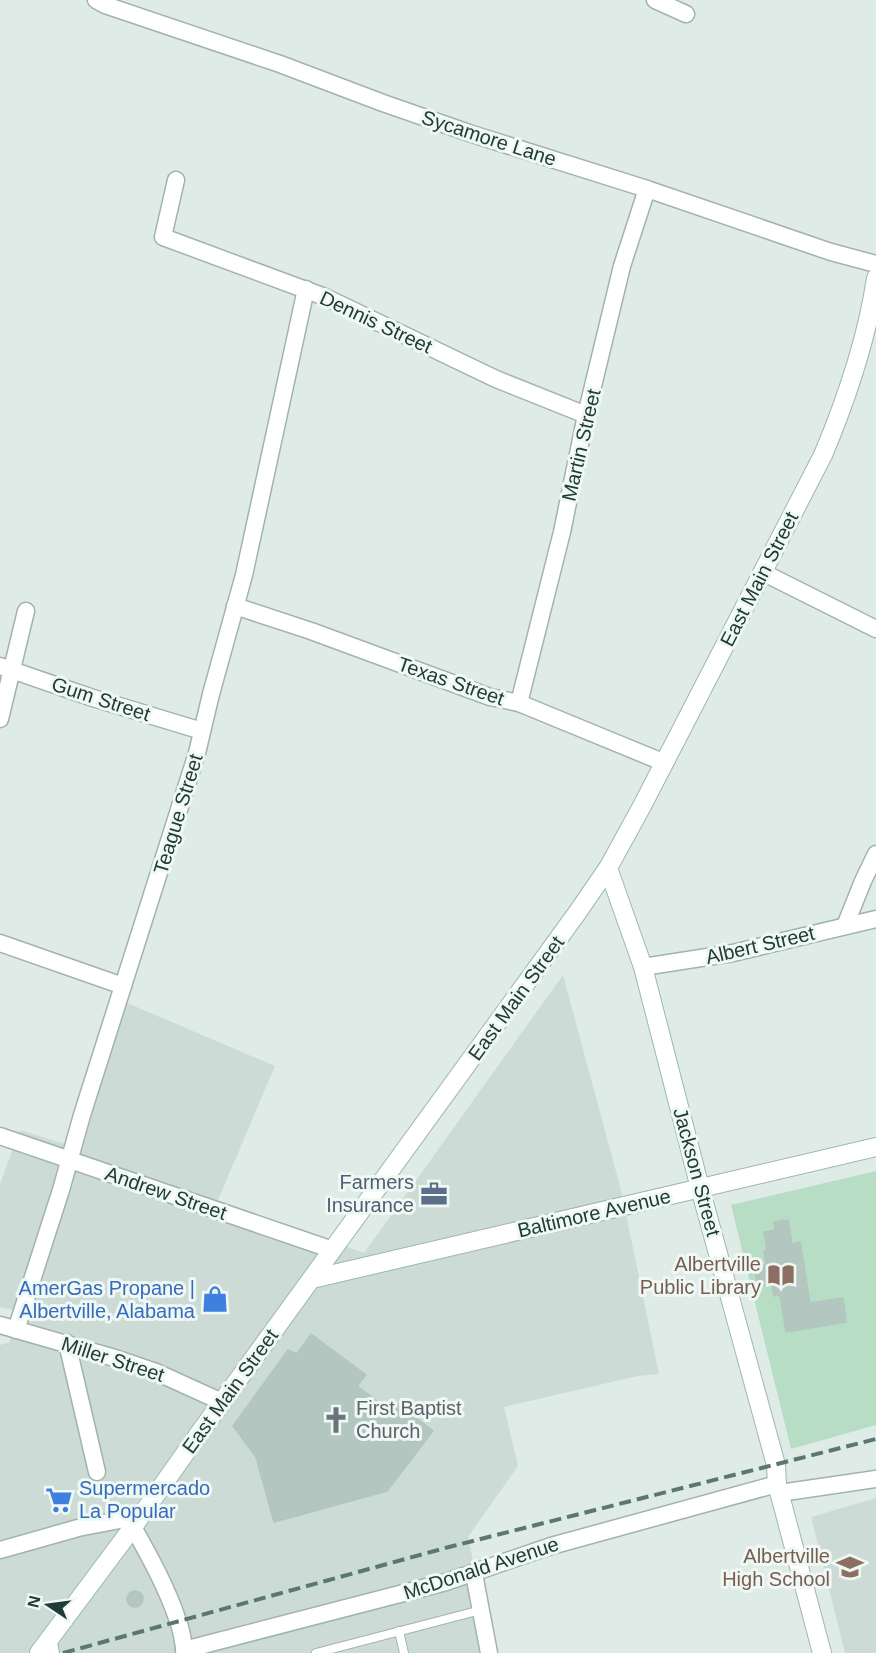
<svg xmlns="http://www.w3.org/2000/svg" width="876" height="1653" viewBox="0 0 876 1653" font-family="Arial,sans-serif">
  <rect width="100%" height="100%" fill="#dfebe7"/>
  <g fill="#cddbd6">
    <path d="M563,975l58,215 38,184 -21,2 -134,31 14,59 -50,71 25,116h-493v-308l10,-3 4,-32 -14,-3v-123l20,-54 45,14 48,-147 162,69 -57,134 146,53z"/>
    <path d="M876,1498v155h-31l-34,-136z"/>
  </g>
  <path fill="#b7ddc5" d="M876,1171v254l-85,24 -60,-244z"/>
  <g fill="#b4c6c0" stroke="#b2c5bf" stroke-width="1.5">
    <path d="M788,1220l4,24 8,-2 10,61 33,-5 3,24 -60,10 -6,-37 -6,1 -2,-12 -14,3 -4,-21 12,-1 -2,-14 3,-1 -3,-18 11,-2 -1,-8z"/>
    <path d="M311,1334l55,41 -9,11 32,24 6,-8 38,29 -46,60 -113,31 -18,-65 -23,-31 55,-76 9,4z"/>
    <circle cx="135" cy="1599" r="8"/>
  </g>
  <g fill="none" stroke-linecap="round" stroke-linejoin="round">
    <defs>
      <g id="lane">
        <path d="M399,1631l5,22"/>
        <path d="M52,1637l3,16"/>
        <path d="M316,1653l165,-43"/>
      </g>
      <g id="street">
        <path d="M96,0l9,5 175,59 103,39 89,31 175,55 184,63 45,12"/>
        <path d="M655,0l31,14"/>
        <path d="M176,180l-13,57 162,60 171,82 90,36"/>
        <path d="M762,572l114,57"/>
        <path d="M235,606l76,25 179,66 29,6 146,60"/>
        <path d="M0,666l93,32 109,33"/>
        <path d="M519,703l43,-171 24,-117 36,-149 25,-77"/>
        <path d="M0,719l26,-108"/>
        <path d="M845,926l18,-45 13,-27"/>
        <path d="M0,943l123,43"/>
        <path d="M643,967l90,-14 143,-34"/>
        <path d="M0,1136l333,114"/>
        <path d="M0,1325l118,34 38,13 66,30"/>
        <path d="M16,1330l45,-140 21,-75 115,-362 14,-59 33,-119 62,-286"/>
        <path d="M67,1343l30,129"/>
        <path d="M780,1493l96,-14"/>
        <path d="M133,1527c17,30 34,61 45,94 4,10 5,21 7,32"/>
        <path d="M0,1550l78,-22 62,-12"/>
        <path d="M474,1574l15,79"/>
        <path d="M184,1650l262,-68 105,-36 226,-62"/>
      </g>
      <g id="secondary">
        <path d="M608,868l35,99 57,221 76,277 1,19 45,169"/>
        <path d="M312,1279l564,-132"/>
        <path d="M39,1653l94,-126 65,-92 379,-522 31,-45 34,-62 181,-351c24,-57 44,-116 53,-177"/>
      </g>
    </defs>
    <use href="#lane" stroke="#a2b3af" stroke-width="10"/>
    <use href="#street" stroke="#a2b3af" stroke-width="19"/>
    <use href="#secondary" stroke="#9eb7b0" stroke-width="20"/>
    <use href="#lane" stroke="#fff" stroke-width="8"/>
    <use href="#street" stroke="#fff" stroke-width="16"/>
    <use href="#secondary" stroke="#fff" stroke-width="18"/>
    <path stroke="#5a7772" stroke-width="4" stroke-dasharray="12 6" stroke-linecap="butt" d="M63,1653l386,-106 427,-108"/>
  </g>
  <defs>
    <symbol id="office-bare" viewBox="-9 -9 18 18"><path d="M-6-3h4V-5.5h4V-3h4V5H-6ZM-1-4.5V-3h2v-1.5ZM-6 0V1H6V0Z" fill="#5c6f8a" stroke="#f0f8f4" stroke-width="2.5" paint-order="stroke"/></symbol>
    <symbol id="library-bare" viewBox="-9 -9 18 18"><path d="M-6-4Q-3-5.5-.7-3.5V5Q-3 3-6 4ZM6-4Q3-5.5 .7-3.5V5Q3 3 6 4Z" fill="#8d6e63" stroke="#f0f8f4" stroke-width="2.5" paint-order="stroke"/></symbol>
    <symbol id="shop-bare" viewBox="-9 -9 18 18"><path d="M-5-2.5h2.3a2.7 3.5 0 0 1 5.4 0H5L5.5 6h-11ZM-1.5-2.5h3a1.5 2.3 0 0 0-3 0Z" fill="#3f7fe0" stroke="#f0f8f4" stroke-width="2.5" paint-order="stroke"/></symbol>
    <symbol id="church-bare" viewBox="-9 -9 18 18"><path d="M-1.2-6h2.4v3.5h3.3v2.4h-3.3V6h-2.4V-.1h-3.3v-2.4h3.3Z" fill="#6b7280" stroke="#f0f8f4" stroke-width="2.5" paint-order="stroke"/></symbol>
    <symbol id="supermarket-bare" viewBox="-9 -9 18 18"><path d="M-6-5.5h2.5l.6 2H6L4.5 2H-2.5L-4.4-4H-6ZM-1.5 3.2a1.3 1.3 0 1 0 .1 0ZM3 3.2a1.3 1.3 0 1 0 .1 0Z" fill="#3f7fe0" stroke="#f0f8f4" stroke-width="2.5" paint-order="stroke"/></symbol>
    <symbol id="school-bare" viewBox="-9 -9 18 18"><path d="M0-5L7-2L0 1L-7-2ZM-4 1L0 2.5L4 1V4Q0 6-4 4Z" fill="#8d6e63" stroke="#f0f8f4" stroke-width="2.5" paint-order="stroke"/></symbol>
  </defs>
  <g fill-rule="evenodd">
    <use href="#office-bare" x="415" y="1175" width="38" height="38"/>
    <use href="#library-bare" x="762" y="1256" width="38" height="38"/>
    <use href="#shop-bare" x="196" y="1280" width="38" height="38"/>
    <use href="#church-bare" x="317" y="1401" width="38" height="38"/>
    <use href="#supermarket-bare" x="40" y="1481" width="38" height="38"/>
    <use href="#school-bare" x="831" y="1548" width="38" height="38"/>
  </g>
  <g text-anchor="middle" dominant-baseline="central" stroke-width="6" stroke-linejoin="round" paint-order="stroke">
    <g font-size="20" fill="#203c37" stroke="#f0f8f4">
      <text transform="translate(489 138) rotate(18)">Sycamore Lane</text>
      <text transform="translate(376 322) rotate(25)">Dennis Street</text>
      <text transform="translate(581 445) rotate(-77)">Martin Street</text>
      <text transform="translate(759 579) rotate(-63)">East Main Street</text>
      <text transform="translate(451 681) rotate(19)">Texas Street</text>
      <text transform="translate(101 699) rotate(18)">Gum Street</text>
      <text transform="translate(178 814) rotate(-73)">Teague Street</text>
      <text transform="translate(760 945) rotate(-13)">Albert Street</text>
      <text transform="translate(516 998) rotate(-54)">East Main Street</text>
      <text transform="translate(697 1172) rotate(75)">Jackson Street</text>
      <text transform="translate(166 1193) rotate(19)">Andrew Street</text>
      <text transform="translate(594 1213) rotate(-13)">Baltimore Avenue</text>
      <text transform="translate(113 1359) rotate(18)">Miller Street</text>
      <text transform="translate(230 1391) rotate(-54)">East Main Street</text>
      <text transform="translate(481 1568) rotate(-18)">McDonald Avenue</text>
    </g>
    <g font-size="20" fill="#4e5e75" stroke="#f0f8f4" text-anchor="end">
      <text x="414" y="1182">Farmers<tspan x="414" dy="23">Insurance</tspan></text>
    </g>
    <g font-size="20" fill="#785e54" stroke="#f0f8f4" text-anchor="end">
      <text x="761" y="1264">Albertville<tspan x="761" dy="23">Public Library</tspan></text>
      <text x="830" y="1556">Albertville<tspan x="830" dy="23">High School</tspan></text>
    </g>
    <g font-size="20" fill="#366cbe" stroke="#f0f8f4" text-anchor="end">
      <text x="195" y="1288">AmerGas Propane |<tspan x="195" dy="23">Albertville, Alabama</tspan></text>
      <text x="79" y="1488" text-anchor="start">Supermercado<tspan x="79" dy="23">La Popular</tspan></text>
    </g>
    <g font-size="20" fill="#5b616d" stroke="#f0f8f4" text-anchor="start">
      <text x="356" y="1408">First Baptist<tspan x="356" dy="23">Church</tspan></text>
    </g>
  </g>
  <g transform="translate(48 1605) rotate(283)" stroke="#f0f8f4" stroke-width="4.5" paint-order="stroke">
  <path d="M0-4.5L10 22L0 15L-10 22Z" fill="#203c37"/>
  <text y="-9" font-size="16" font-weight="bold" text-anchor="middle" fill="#203c37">N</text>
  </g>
</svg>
